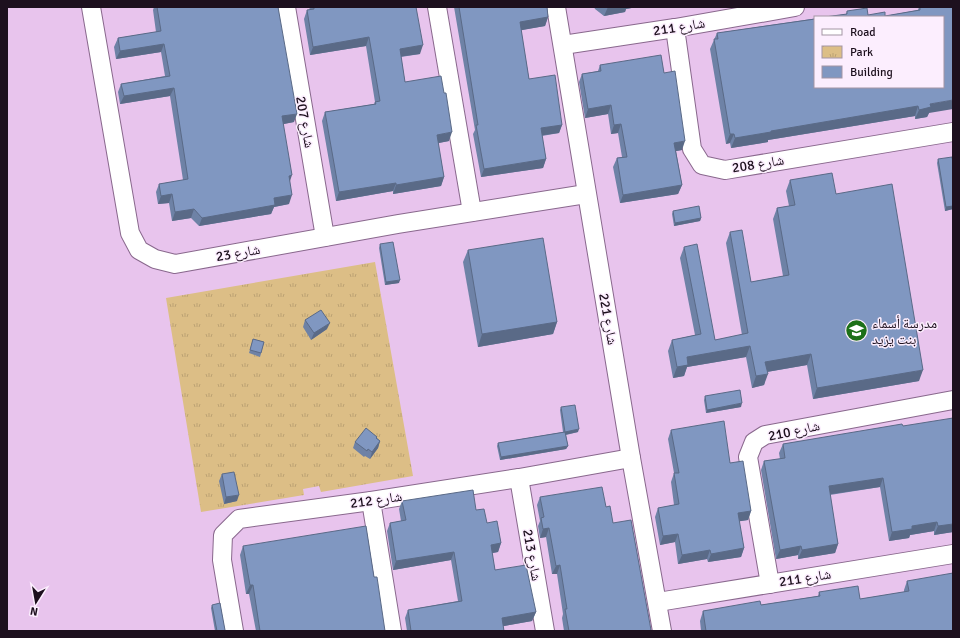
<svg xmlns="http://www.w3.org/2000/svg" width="960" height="638" viewBox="0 0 960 638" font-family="Signika,'Noto Naskh Arabic',sans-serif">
  <defs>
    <pattern id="park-tufts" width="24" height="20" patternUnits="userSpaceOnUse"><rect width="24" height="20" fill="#dcbe86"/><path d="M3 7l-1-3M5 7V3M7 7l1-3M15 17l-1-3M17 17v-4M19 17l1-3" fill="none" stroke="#bca273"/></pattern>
  </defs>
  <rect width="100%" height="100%" fill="#e8c4ed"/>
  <path fill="url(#park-tufts)" d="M375,262l38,214 -92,16 -2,-6 -16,3 1,6 -103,17 -35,-214z"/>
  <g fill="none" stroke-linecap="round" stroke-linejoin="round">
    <defs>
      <g id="street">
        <path d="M91,7l39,226 9,17 16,9 20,5 223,-40 188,-30"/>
        <path d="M286,7l39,230"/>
        <path d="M437,7l35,205"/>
        <path d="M556,7l75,451 31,173"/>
        <path d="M675,28l17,121 10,16 23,5 228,-38"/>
        <path d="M563,45l112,-17 120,-21"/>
        <path d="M519,478l26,153"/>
        <path d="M371,501l21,130"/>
        <path d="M770,584l-22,-127 6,-15 11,-7 188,-35"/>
        <path d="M658,602l295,-48"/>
        <path d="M234,631l-12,-71 1,-25 16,-16 132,-18 148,-23 112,-20"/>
      </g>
    </defs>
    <use href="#street" stroke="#89688d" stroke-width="20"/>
    <use href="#street" stroke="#fff" stroke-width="18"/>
  </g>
  <g fill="#6e82a6">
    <path d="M154,7h124l16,115 -11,2 7,57 -1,23 -15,3 -3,7 -72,12 -8,-8 -19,3 -3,-18 -11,1 -2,-12 3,-8 24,-4 -13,-84 -50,8 -2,-12 3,-8 44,-8 -4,-24 -45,7 -2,-12 4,-9 38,-6 -3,-22z"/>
    <path d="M309,7h107l4,47 -19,3 4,25 44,59 -11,2 6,34 -3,9 -48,8v-3l-57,10 -14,-80 3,-9 49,-8 1,-2 -9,-56 -56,9 -6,-36 3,-9h3z"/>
    <path d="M454,7h93l1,10 -3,9 -24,4 8,49 33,46 -3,8 -17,3 4,23 -3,9 -62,9 -8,-43 2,-4z"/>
    <path d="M594,7h43l-11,2 -1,3 -21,4 -9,-7z"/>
    <path d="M919,7h34l-24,106 -2,4 -12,2v-3l-147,24v2l-37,6 -1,-5 -4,1 -16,-95 7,-16 129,-19 1,-3 21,4 17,1 33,-6z"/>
    <path d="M600,65l64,8 18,77 -6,1 6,34 -4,9 -58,9 -7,-36 4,-9 5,-1 -4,-24 -7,1 -3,-20 -23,4 -6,-36 3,-8 16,-3z"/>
    <path d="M938,159l15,3v47l-8,2 -8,-48z"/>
    <path d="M790,180l46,14 83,187 -106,18 -6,-34 -40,7 -3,13 -12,3 -6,-31 -59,10 -3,9 -11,2 -5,-27 4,-11 23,-5 -15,-77 4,-11 31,93 27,-5 -16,-92 4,-11 21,50 32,-6 -10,-57 4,-11 12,-2 -3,-15z"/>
    <path d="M673,211l28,7 -1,3 -26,5 -2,-12z"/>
    <path d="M380,244l19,39 -14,2 -6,-37z"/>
    <path d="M468,250l89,72 -4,12 -75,13 -15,-85z"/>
    <path d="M305,320l22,9 -16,11 -8,-13z"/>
    <path d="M253,339l11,3 -4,15 -11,-4z"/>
    <path d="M705,396l36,11 -35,6 -2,-13z"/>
    <path d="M561,407l17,25 -12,3 2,11 -2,3 -66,11 -3,-14 1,-3 65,-11 -3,-22z"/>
    <path d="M903,426l50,106 -19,3v-4l-24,4 -1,3 -20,3 -9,-54 -50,8 8,49 -3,9 -37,6v-4l-22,4 -15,-89 3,-9 16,-2 -1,-6 4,-9z"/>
    <path d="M671,430l59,33 21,48 -3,9 -9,1 5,27 -3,9 -33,5 -1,-3 -29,5 -3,-22 -15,3 -5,-28 3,-9 16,-3 -3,-23 3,-9 -6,-34z"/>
    <path d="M377,438l3,3 -2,7 -8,11 -5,-3 -1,1 -11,-9 2,-6z"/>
    <path d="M222,474l15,27 -13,3 -5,-23z"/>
    <path d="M540,497l66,10 7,16 37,108h-86l-2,-13 1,-4 -6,-40h-5l-6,-37 -6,1 -2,-12 2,-5 -3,-16z"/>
    <path d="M402,501l74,9 11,13 14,20 -3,9 -6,1 3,17 41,42 -4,9 -29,5 1,5h-97l-2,-13 3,-8 50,-9 -7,-41 -58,10 -6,-39 3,-8 11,-2 -2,-12z"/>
    <path d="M243,546l131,31 11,54h-129l-7,-37h-3l-6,-39z"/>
    <path d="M907,581l46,50h-252l-1,-10 3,-10 58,-6 57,-9 1,-4 41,7 44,-7v-2z"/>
    <path d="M212,605l13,25 1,1h-11l-4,-23z"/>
  </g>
  <g fill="#5a6a87">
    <path d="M608,7h29l-11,2 -1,3 -21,4z"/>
    <path d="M548,17l-3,9 -28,5 3,-9z"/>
    <path d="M369,37l-3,9 -56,9 3,-8z"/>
    <path d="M164,44l-3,8 -45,7 4,-8z"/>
    <path d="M423,45l-3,9 -23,3 3,-8z"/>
    <path d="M174,88l-4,8 -50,8 4,-8z"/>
    <path d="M953,100v9l-24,4 -2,4 -12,2 4,-9 11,-6z"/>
    <path d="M611,105l-3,9 -23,4 3,-9z"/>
    <path d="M918,106l-3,10 -147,24v2l-37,6 4,-10 36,-7z"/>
    <path d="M297,114l-3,8 -15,3 3,-9z"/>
    <path d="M621,124l-3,9 -7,1 3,-9z"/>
    <path d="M562,125l-3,8 -22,3 4,-8z"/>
    <path d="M452,132l-3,9 -15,3 3,-9z"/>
    <path d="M730,134h4l-4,9 -4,1z"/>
    <path d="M685,141l-3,9 -11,2 3,-9z"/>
    <path d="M546,159l-3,9 -62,9 3,-8z"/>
    <path d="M292,175l-3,9v-8z"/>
    <path d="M444,177l-3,9 -48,8 3,-9z"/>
    <path d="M396,183l-3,8 -57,10 3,-9z"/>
    <path d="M682,185l-4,9 -58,9 3,-8z"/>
    <path d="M172,194l-3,9 -11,1 3,-8z"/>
    <path d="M292,195l-3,9 -15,3 -3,7 -72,12 3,-8 72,-20z"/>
    <path d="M953,206v3l-8,2 1,-4z"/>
    <path d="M194,209l-3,9 -19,3 3,-9z"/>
    <path d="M701,218l-1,3 -26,5 1,-3z"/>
    <path d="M400,280l-1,3 -14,2 1,-3z"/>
    <path d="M557,322l-4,12 -75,13 4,-13z"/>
    <path d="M330,323l-3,6 -16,11 3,-7z"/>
    <path d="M750,346l-4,11 -59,10 -3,9 -11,2 4,-11 10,-10z"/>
    <path d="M811,354l-4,11 -46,8 4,-11z"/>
    <path d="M923,370l-4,11 -106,18 4,-11z"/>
    <path d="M768,374l-4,11 -12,3 4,-12z"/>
    <path d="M742,403l-1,4 -35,6 1,-3z"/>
    <path d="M579,429l-1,3 -14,3 1,-3z"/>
    <path d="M380,441l-2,7 -8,11 2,-7z"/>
    <path d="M568,446l-2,3 -66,11 1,-3z"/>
    <path d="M883,478l-3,9 -55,8 4,-9z"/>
    <path d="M239,495l-2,6 -13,3 2,-7z"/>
    <path d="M751,511l-3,9 -13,2 3,-9z"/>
    <path d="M937,522l-3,9 -24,4 -1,3 -20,3 3,-9 20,-6z"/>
    <path d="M953,524v8l-19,3 4,-9z"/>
    <path d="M549,528l-3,9 -6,1 3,-9z"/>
    <path d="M678,534l-3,8 -15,3 3,-9z"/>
    <path d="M501,543l-3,9 -11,2 4,-9z"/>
    <path d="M838,544l-3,9 -37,6 4,-9z"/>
    <path d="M801,546l-3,9 -22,4 4,-9z"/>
    <path d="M744,548l-3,9 -33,5 3,-8z"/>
    <path d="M710,550l-3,9 -29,5 4,-9z"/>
    <path d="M454,552l-3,8 -58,10 3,-9z"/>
    <path d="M560,565l-3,9h-5l4,-8z"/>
    <path d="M250,585h3l-4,9h-3z"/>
    <path d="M536,612l-4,9 -33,6 3,-9z"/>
  </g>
  <g fill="#8097c1" stroke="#5a6a87">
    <path d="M157,7h121l19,107 -15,2 10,59 -3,1 3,19 -18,3 1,7 -73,13 -8,-9 -19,3 -3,-18 -11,2 -2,-12 29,-5 -14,-91 -50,8 -3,-12 49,-8 -6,-32 -44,7 -2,-13 43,-7z"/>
    <path d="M314,7h102l7,38 -23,4 5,33 36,-6 3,17h2l6,39 -15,3 7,42 -48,8v-2l-57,9 -14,-80 51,-8 -1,-2 5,-1 -11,-64 -56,10 -6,-37 7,-1z"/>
    <path d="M459,7h88l1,10 -28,5 9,57 26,-4 7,50 -21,3 5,31 -62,10 -8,-44h2z"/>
    <path d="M920,7h33v93l-23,4 1,3 -12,3 -1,-4 -147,25v1l-36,6 -1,-4h-4l-16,-95h4l-1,-6 98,-14v68h128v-70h-118l22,-3v-3l20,-3 1,7 17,-3v4l35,-6z"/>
    <path d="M661,55l3,18 11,-2 10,70 -11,2 8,42 -59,10 -6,-37 10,-1 -6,-33 -7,1 -3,-20 -23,4 -6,-35 19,-3 -1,-6z"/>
    <path d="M952,157l1,5v44l-7,1 -8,-48z"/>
    <path d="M832,173l4,21 56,-10 31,186 -106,18 -6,-34 -46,8 3,12 -12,2 -6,-30 -63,11 1,8 -11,2 -5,-27 29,-6 -17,-87 13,-3 18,96 33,-7 -18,-101 12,-2 9,52 38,-7 -12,-67 18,-3 -5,-25z"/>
    <path d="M699,206l2,12 -26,5 -2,-12z"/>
    <path d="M543,238l14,84 -75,12 -14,-84z"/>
    <path d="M393,242l7,38 -14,2 -6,-38z"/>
    <path d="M321,310l9,13 -16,10 -9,-13z"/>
    <path d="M253,339l11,3 -3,11 -11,-3z"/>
    <path d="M740,390l2,13 -35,7 -2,-14z"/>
    <path d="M575,405l4,24 -14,3 -4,-25z"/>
    <path d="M953,418v106l-15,2 -1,-4 -25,4v3l-20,3 -9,-54 -54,8 9,58 -36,6 -1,-4 -21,4 -16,-89 21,-3 -2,-14 119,-20 1,2z"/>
    <path d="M724,421l6,42 13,-2 8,50 -13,2 6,35 -33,6 -1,-4 -28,5 -4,-21 -15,2 -5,-28 21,-4 -5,-31h5l-8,-43z"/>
    <path d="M366,428l11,9 -1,1 4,3 -8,11 -4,-3 -1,2 -12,-9z"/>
    <path d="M565,432l3,14 -67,11 -3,-14z"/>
    <path d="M234,472l5,23 -13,2 -4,-23z"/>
    <path d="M602,487l4,20 4,-1 3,17 18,-3 20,110 -3,1h-79l-4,-22h2l-7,-44 -4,1 -7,-38 -6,1 -2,-11 3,-1 -4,-20z"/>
    <path d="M473,490l3,20 8,-1 3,14 10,-2 4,22 -10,2 4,25 31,-5 10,47 -34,6 2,13h-93l-3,-21 54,-9 -8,-49 -58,9 -6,-38 16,-3 -4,-19z"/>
    <path d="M366,526l8,51h3l8,54h-125l-7,-46h-3l-7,-39z"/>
    <path d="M953,573v58h-247l-3,-20 57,-10 1,4 59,-9 -1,-4 39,-6 2,13 49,-8 -2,-10z"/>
    <path d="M220,603l5,27 1,1h-9l-5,-26z"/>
  </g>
  <defs>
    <symbol id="school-disc" viewBox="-11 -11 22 22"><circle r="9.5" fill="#1d7018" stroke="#fceefe"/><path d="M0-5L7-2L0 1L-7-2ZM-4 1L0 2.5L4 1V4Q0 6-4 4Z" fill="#fff"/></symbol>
  </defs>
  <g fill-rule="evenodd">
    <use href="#school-disc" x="844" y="318" width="25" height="25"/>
  </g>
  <g text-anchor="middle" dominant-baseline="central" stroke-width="3" stroke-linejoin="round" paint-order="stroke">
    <g font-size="14" fill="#1d101e" stroke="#fceefe">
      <text transform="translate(679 27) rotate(-9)">شارع 211</text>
      <text transform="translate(305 122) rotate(80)">شارع 207</text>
      <text transform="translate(758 164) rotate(-9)">شارع 208</text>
      <text transform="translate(238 253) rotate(-10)">شارع 23</text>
      <text transform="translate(608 319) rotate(80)">شارع 221</text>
      <text transform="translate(794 431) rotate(-12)">شارع 210</text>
      <text transform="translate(376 500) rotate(-8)">شارع 212</text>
      <text transform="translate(532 555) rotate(80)">شارع 213</text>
      <text transform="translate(805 578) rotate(-9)">شارع 211</text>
    </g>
    <g font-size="14" fill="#1d101e" stroke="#fceefe" text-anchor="start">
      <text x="872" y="323">مدرسة أسماء<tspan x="872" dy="16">بنت يزيد</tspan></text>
    </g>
  </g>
  <rect width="960" height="638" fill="none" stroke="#1d101e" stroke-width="16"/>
  <rect x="814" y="16" width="130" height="72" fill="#fceefe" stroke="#a395a4"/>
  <rect x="822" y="29" width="20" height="6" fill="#ffffff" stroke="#a395a4"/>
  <text x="850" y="36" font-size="12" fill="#1d101e">Road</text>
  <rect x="822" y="46" width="20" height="12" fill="url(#park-tufts)" stroke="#a395a4"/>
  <text x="850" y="56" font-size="12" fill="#1d101e">Park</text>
  <rect x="822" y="66" width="20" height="12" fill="#8097c1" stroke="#a395a4"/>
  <text x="850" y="76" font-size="12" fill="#1d101e">Building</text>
  <g transform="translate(36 602) rotate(191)" stroke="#fceefe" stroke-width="3" paint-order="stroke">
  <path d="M0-3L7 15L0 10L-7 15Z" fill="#1d101e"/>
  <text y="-6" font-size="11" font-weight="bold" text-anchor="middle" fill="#1d101e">N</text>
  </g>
</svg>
